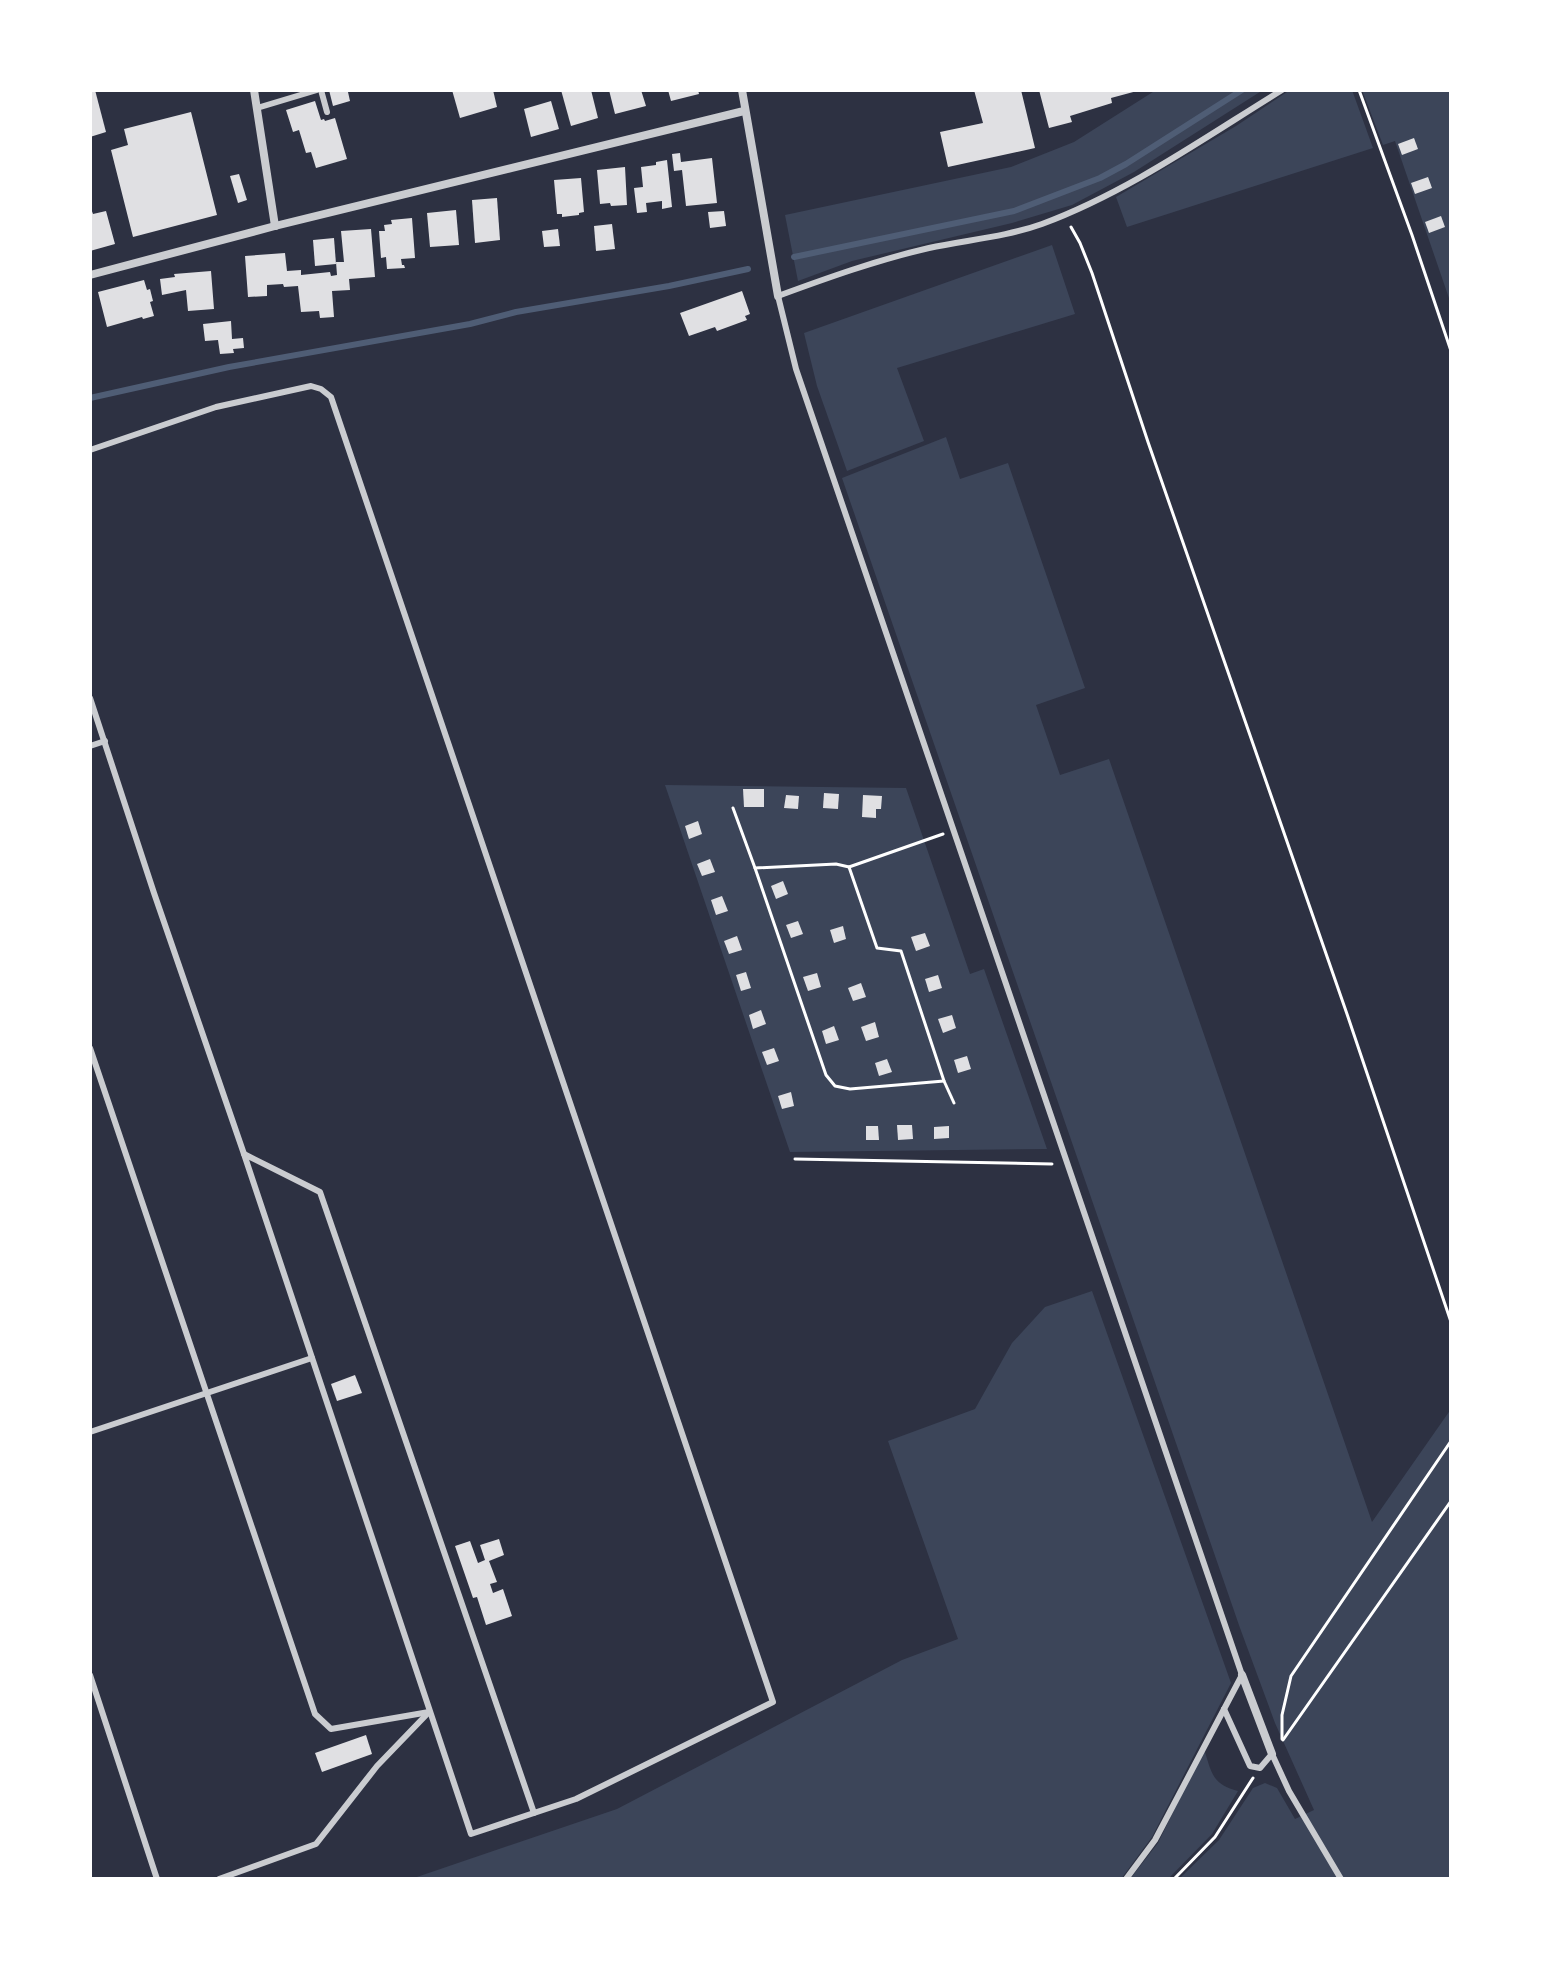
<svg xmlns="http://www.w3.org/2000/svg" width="1541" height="1969" viewBox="0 0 1541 1969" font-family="Roboto,sans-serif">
  <rect width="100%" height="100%" fill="#2d3142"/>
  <g fill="#3c4559">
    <path d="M1156,90h107l-129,82 -62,33 -60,18 -160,38 -54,20 -13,-66 226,-48 63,-25z"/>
    <path d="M1290,90h62l21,58 -246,79 -11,-30 120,-71z"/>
    <path d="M1362,90h89v214l-56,-163 -12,4z"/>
    <path d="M1052,245l23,69 -178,54 27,73 -77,30 -30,-85 -13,-53z"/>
    <path d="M946,437l14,42 48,-16 77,225 -49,17 24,70 49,-16 263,763 79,-113v470h-272l40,-39 34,-52 12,-5 12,5 18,31 19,-9 -39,-87 -35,-95 -398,-1150z"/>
    <path d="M665,785l241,3 64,186 14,-5 63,180 -257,3z"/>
    <path d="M1092,1291l139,392 -79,154 -31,42h-710l206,-70 285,-149 56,-21 -70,-198 87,-32 37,-66 33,-36z"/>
    <path d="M1204,1749c8,25 8,35 34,42l-26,43 -44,45h-38l28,-36z"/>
  </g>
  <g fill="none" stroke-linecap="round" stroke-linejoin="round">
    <g stroke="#4f5d75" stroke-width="6">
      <path d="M794,257l220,-46 86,-33 26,-14 116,-74"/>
      <path d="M90,398l139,-31 241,-43 46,-12 153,-26 79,-17"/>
    </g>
  </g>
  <g fill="#e0e0e3">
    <path d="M90,90h5l11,42 -16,5z"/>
    <path d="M329,90h24l-5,2 2,9 -17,5z"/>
    <path d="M452,90h41l4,17 -37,11z"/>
    <path d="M561,90h30l7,28 -27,8z"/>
    <path d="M609,90h32l5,16 -31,8z"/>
    <path d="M668,90h30l1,4 -28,7z"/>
    <path d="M974,90h47l14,58 -87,19 -8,-35 43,-9z"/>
    <path d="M1039,90h98v1l-26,7 1,5 -42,13 2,6 -23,6z"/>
    <path d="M315,101l6,19 3,-1 1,2 10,-3 12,41 -31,9 -5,-16 -5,1 -7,-23 -6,2 -7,-22z"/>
    <path d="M551,101l8,28 -28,8 -7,-28z"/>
    <path d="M191,112l26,103 -84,22 -22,-87 17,-5 -4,-16z"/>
    <path d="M1414,138l4,11 -16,6 -4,-11z"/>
    <path d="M680,153l1,9 31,-4 5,45 -31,3 -4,-36 -8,1 -2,-17z"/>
    <path d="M667,160l5,47 -10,2v-8l-16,2 1,9 -10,1 -3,-25 9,-1 -2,-20 15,-2v-3z"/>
    <path d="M625,167l2,38 -16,1 -1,-3 -10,1 -3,-34z"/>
    <path d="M239,174l8,26 -9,3 -8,-27z"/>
    <path d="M1428,177l4,11 -17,6 -4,-11z"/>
    <path d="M581,178l3,34 -5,1v2l-17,2v-3h-5l-3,-34z"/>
    <path d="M497,198l3,42 -25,3 -3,-43z"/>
    <path d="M90,206l3,8 13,-3 9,33 -25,7z"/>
    <path d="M456,210l3,35 -29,2 -3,-34z"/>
    <path d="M724,211l2,15 -16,2 -2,-16z"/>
    <path d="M1441,216l4,11 -16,6 -4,-11z"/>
    <path d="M412,218l3,40 -14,1 1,6h2l1,3 -18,1 -1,-12 -5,1 -2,-27h6l-1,-6 8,-1 -1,-4z"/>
    <path d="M612,224l3,25 -19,2 -2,-25z"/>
    <path d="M371,229l4,48 -26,2 1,11 -18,1 2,26 -14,1 -1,-7 -18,1 -3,-26 -14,1 -1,-3 -16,1v11l-19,1 -3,-41 40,-3 2,18 14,-1v5l29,-3 1,4 6,-1 -1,-13h8l-3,-31z"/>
    <path d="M558,229l2,17 -16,1 -2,-16z"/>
    <path d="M334,238l2,26 -21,2 -2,-26z"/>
    <path d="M211,271l3,38 -26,2 -2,-21 -24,5 -2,-16 15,-2 -1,-3z"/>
    <path d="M144,280l3,10 3,-1 3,12 -3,1 4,14 -11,3 -1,-2 -35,10 -9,-35z"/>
    <path d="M742,291l8,23 -5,2 2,4 -30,11 -2,-4 -26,9 -9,-23z"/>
    <path d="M231,321l1,18 11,-1 1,10 -11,1 1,4 -14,1 -2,-14 -13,1 -2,-17z"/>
    <path d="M743,789h21v18h-20z"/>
    <path d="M824,793l15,1 -1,15 -15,-1z"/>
    <path d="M786,795l13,1 -1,13 -14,-1z"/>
    <path d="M863,795l19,1 -1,13h-5v9l-14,-1z"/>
    <path d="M698,821l4,13 -13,5 -4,-13z"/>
    <path d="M710,859l5,13 -13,4 -5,-12z"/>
    <path d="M783,881l5,13 -12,5 -5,-13z"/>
    <path d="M722,896l6,15 -12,4 -5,-15z"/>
    <path d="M798,921l5,13 -12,4 -5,-13z"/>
    <path d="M843,926l3,13 -12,4 -4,-13z"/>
    <path d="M925,933l5,13 -14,5 -5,-14z"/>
    <path d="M737,936l5,14 -13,4 -5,-13z"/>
    <path d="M746,972l5,16 -10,3 -5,-16z"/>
    <path d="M817,973l4,14 -13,4 -5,-14z"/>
    <path d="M938,975l4,13 -13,4 -4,-13z"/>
    <path d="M861,983l5,14 -13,4 -5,-13z"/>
    <path d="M761,1010l5,14 -13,5 -4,-14z"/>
    <path d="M952,1015l4,13 -13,5 -5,-14z"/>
    <path d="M875,1022l4,15 -13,4 -5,-14z"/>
    <path d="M834,1026l5,14 -13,4 -4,-13z"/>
    <path d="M774,1048l5,13 -12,4 -5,-13z"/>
    <path d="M967,1056l4,13 -13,4 -4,-13z"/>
    <path d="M887,1059l5,13 -13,4 -4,-13z"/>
    <path d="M791,1092l3,14 -12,3 -4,-13z"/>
    <path d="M897,1125h15l1,14 -15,1z"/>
    <path d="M866,1126h12l1,14h-13z"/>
    <path d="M949,1126v12l-15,1v-12z"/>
    <path d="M355,1375l7,18 -25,8 -6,-17z"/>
    <path d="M499,1539l5,16 -15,6 8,21 -7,2 3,9 10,-4 9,27 -26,9 -9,-28 -4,1 -18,-52 15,-5 8,22 7,-3 -5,-15z"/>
    <path d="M366,1735l6,19 -50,18 -7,-19z"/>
  </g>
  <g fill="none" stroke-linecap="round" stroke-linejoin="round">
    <g stroke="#fff" stroke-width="3">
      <path d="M1359,90l53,145 39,116"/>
      <path d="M1071,227l9,16 12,30 56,169 199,572 104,308"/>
      <path d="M733,808l22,60 81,-4 13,3 94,-33"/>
      <path d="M755,868l71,207 9,11 15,3 94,-8 -43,-130 -24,-3 -28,-81"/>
      <path d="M944,1081l10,22"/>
      <path d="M795,1159l257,5"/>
      <path d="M1282,1739v-24l9,-39 160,-235"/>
      <path d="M1283,1740l168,-239"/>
      <path d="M1174,1879l41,-42 38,-59"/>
    </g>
    <g stroke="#caccd0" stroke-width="6">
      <path d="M321,90l6,22"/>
      <path d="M257,108l60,-18"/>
      <path d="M90,450l126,-43 95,-21 10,3 10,8 442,1305 -197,97 -105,35 -227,-680 -90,-261 -64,-195"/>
      <path d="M90,746l15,-5"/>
      <path d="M90,1048l225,666 16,15 98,-17"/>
      <path d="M244,1154l76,38 214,621"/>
      <path d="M90,1432l222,-74"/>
      <path d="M90,1675l67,204"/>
      <path d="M1224,1709l26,57 10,2 12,-14 17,37 52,88"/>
      <path d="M219,1879l97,-35 61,-78 52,-54"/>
      <path d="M1126,1879l29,-39 87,-165 -446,-1306 -18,-73c49,-18 99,-36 151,-48 37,-8 77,-11 113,-24 86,-32 162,-86 240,-134"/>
    </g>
    <g stroke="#caccd0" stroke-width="8">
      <path d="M254,90l21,136"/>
      <path d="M742,90l36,206"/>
      <path d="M90,275l185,-49 469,-115"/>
      <path d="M1242,1675l30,79"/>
    </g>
  </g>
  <rect width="1541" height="1969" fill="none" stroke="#ffffff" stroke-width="184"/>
</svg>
